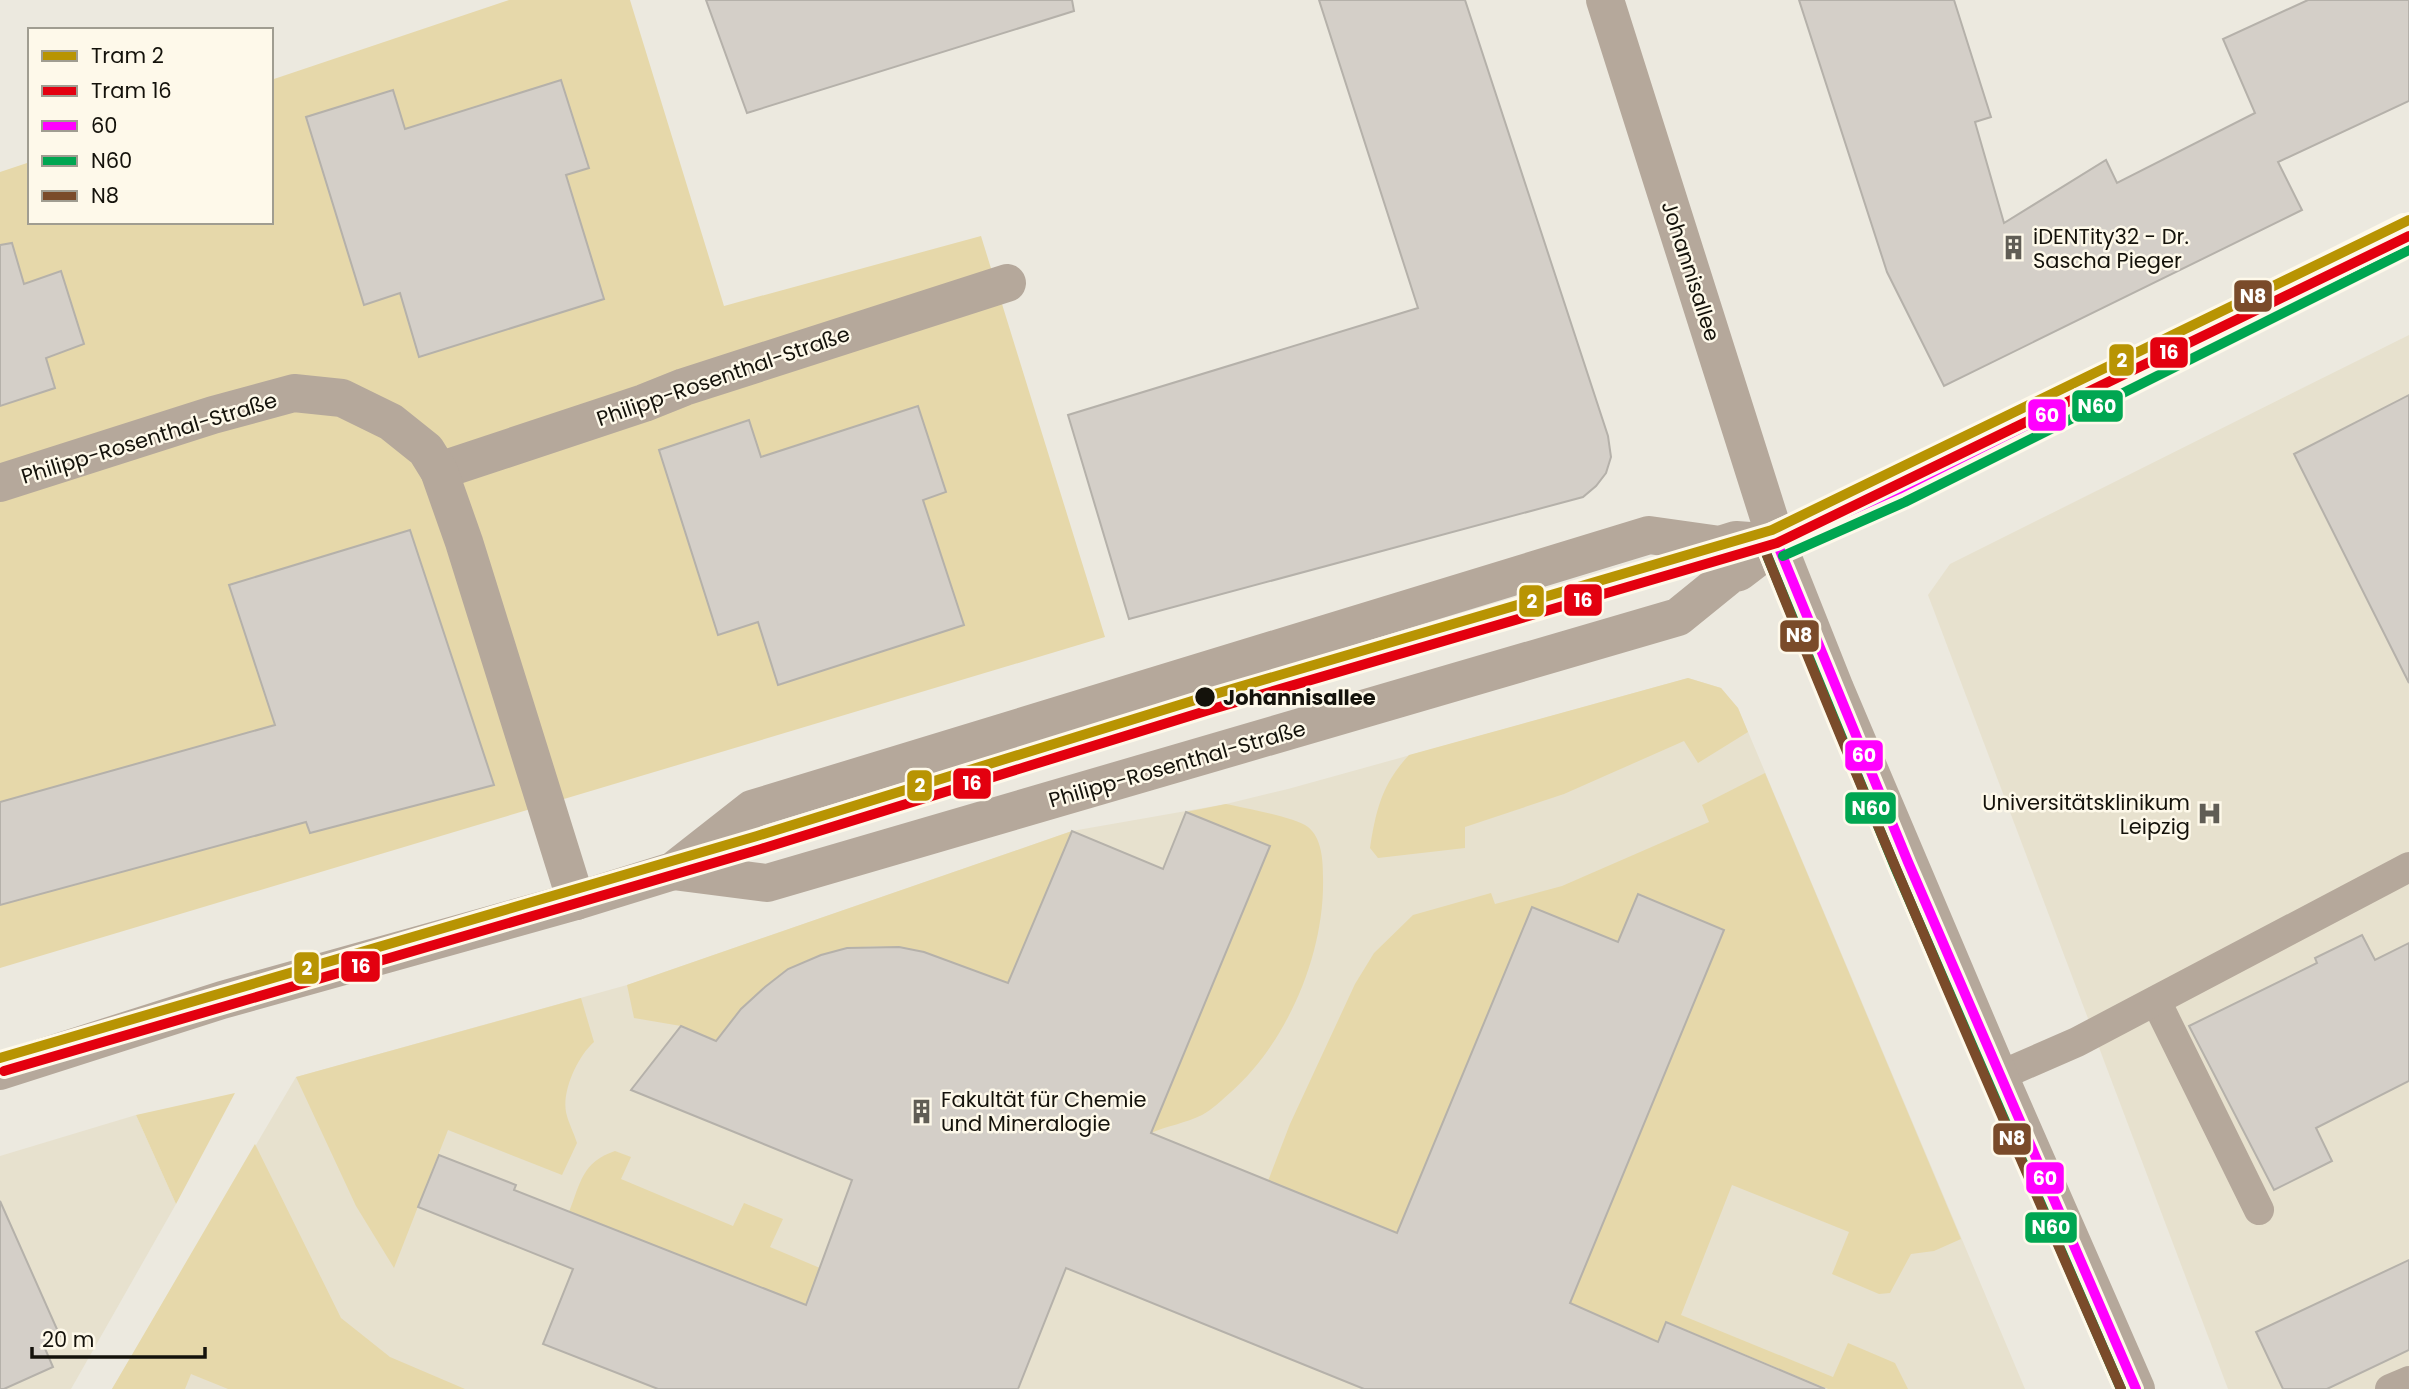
<svg xmlns="http://www.w3.org/2000/svg" width="2409" height="1389" viewBox="0 0 2409 1389" font-family="Poppins,sans-serif">
  <rect width="100%" height="100%" fill="#ece9df"/>
  <g fill="#e7e1ce">
    <path d="M2409,335v1054h-181l-300,-794 22,-31z"/>
    <path d="M1688,678l33,10 17,20 287,681h-1913l184,-312 331,-92 445,-154 154,-27 62,-15z"/>
    <path d="M136,1115l40,89 -105,185h-71v-233z"/>
  </g>
  <g fill="#e6d8aa">
    <path d="M509,0h121l94,306 257,-70 124,401 -1105,331v-796l30,-10v60h241v-142z"/>
    <path d="M1688,678l33,10 17,20 10,24 -50,31 -14,-22 -120,53 -99,33v21l-87,10 -8,-10c6,-38 12,-64 39,-93z"/>
    <path d="M1765,773l196,466 -27,12 -23,3 -21,39 -11,1 -47,-20 17,-42 -117,-47 -51,130 152,62 15,-34 47,20 13,26h-80l-161,-67 -24,55 -73,-74 154,-373 -86,-35 -20,47 -86,-35 -135,326 -129,-52 22,-57 65,-140 19,-31 39,-38 78,-22 4,11 67,-18 147,-64 -7,-17z"/>
    <path d="M1226,804c18,4 68,13 82,23 14,11 15,34 15,50 2,76 -35,164 -92,215 -8,7 -19,18 -29,23 -16,8 -35,11 -51,18l119,-286 -84,-35z"/>
    <path d="M1072,831l-94,226 -31,-96c-92,-36 -178,-3 -228,81l-38,-16 -47,-8 -7,-33z"/>
    <path d="M581,998l13,44c-16,14 -32,48 -28,70 2,10 8,21 11,31l-15,32 -114,-45 -54,138 -38,-62 -60,-129z"/>
    <path d="M235,1093l-59,111 -40,-89z"/>
    <path d="M255,1144l86,174 49,39 75,32h-237l-37,-15 -6,15h-73z"/>
    <path d="M615,1151l16,6 -10,22 112,47 11,-23 39,16 -13,28 50,21 -15,37 -236,-93c12,-30 13,-50 46,-61z"/>
  </g>
  <g fill="#d4cfc8" stroke="#b5b1aa" stroke-width="2">
    <path d="M706,0h366l2,11 -327,102z"/>
    <path d="M1319,0h146l143,436 3,21 -5,16 -10,13 -13,11 -454,122 -61,-204 350,-107z"/>
    <path d="M1799,0h155l37,117 -16,5 29,101 102,-63 11,23 138,-70 -32,-74 85,-39h101v101l-131,61 24,48 -358,176 -57,-114z"/>
    <path d="M561,80l28,88 -23,7 38,124 -185,58 -19,-64 -36,12 -58,-188 87,-27 12,39z"/>
    <path d="M12,243l12,41 37,-13 23,73 -38,14 9,30 -55,18v-161z"/>
    <path d="M2409,395v288l-115,-229z"/>
    <path d="M918,406l28,86 -23,8 41,125 -186,60 -20,-63 -40,13 -59,-185 90,-30 12,37z"/>
    <path d="M410,530l84,255 -184,48 -4,-11 -306,83v-103l275,-77 -46,-140z"/>
    <path d="M1186,812l84,34 -119,287 246,100 135,-326 86,35 20,-48 86,36 -154,373 88,39 8,-20 159,67h-461l-298,-121 -48,121h-360l-115,-45 30,-75 -155,-62 21,-52 77,30 -2,5 292,115 46,-125 -221,-90 50,-64 35,15 25,-32 24,-22 23,-18 33,-14 26,-7 52,-1 25,5 84,31 64,-152 91,38z"/>
    <path d="M2362,935l13,25 34,-17v138l-93,47 16,33 -58,29 -85,-164 128,-63 -2,-5z"/>
    <path d="M0,1201l60,135 -17,8 10,23 -49,22h-4z"/>
    <path d="M2409,1260v90l-82,39h-44l-27,-57z"/>
  </g>
  <g fill="none" stroke-linecap="round" stroke-linejoin="round">
    <g stroke="#b5a89b" stroke-width="30">
      <path d="M2156,1001l103,209"/>
      <path d="M1999,1076l78,-34 332,-175"/>
      <path d="M2390,1389l19,-8"/>
    </g>
    <g stroke="#b5a89b" stroke-width="38">
      <path d="M439,471l205,-68 40,-16 323,-104"/>
      <path d="M0,483l213,-68 81,-22 48,5 49,24 35,28 13,21 25,71 112,359"/>
      <path d="M673,871l94,12 911,-266 53,-43 8,-2 38,-29 122,-54 510,-255"/>
      <path d="M0,1071l222,-71 354,-99 97,-30 79,-62 897,-274 71,10 16,-5 41,3"/>
    </g>
    <path stroke="#b5a89b" stroke-width="38" d="M1605,0l172,543 58,146 164,387 137,313"/>
    <defs>
      <g id="bus-1">
        <path d="M1777,543l131,319 228,527"/>
        <path d="M1777,543l122,-54 510,-255"/>
      </g>
      <g id="bus-2">
        <path d="M1764,548l131,319 226,522"/>
        <path d="M1783,556l122,-54 504,-252"/>
      </g>
      <path id="bus-3" d="M2121,1389c-122,-279 -244,-558 -357,-841l-1,-8 8,-10 122,-54 510,-255"/>
    </defs>
    <use href="#bus-1" stroke="#fef9ea" stroke-width="16"/>
    <use href="#bus-2" stroke="#fef9ea" stroke-width="16"/>
    <use href="#bus-3" stroke="#fef9ea" stroke-width="16"/>
    <use href="#bus-1" stroke="#f0f" stroke-width="10"/>
    <use href="#bus-2" stroke="#00a651" stroke-width="10"/>
    <use href="#bus-3" stroke="#7a4b2a" stroke-width="10"/>
    <defs>
      <path id="tram-1" d="M0,1058l757,-222 448,-139 567,-167 637,-310"/>
      <path id="tram-2" d="M4,1071l757,-222 448,-139 568,-167 632,-307"/>
    </defs>
    <use href="#tram-1" stroke="#fef9ea" stroke-width="16"/>
    <use href="#tram-2" stroke="#fef9ea" stroke-width="16"/>
    <use href="#tram-1" stroke="#b89403" stroke-width="10"/>
    <use href="#tram-2" stroke="#e3000f" stroke-width="10"/>
  </g>
  <defs>
    <symbol id="building-bare" viewBox="-9 -9 18 18"><path d="M-4-6H4V6H1V3H-1V6H-4ZM-2.5-4.3h1.7v1.8h-1.7ZM.8-4.3h1.7v1.8H.8ZM-2.5-1h1.7V.8h-1.7ZM.8-1h1.7V.8H.8Z" fill="#605d55" stroke="#fef9ea" stroke-width="2.5" paint-order="stroke"/></symbol>
    <symbol id="hospital-bare" viewBox="-9 -9 18 18"><path d="M-5-5h3v3.5h4V-5h3V5h-3V1.5h-4V5h-3Z" fill="#605d55" stroke="#fef9ea" stroke-width="2.5" paint-order="stroke"/></symbol>
  </defs>
  <g fill-rule="evenodd">
    <use href="#building-bare" x="1996" y="230" width="35" height="35"/>
    <use href="#hospital-bare" x="2192" y="796" width="35" height="35"/>
    <use href="#building-bare" x="904" y="1094" width="35" height="35"/>
  </g>
  <circle fill="#14120b" stroke="#fef9ea" stroke-width="2.5" cx="1205" cy="697" r="11"/>
  <g text-anchor="middle" dominant-baseline="central" stroke-width="5" stroke-linejoin="round" paint-order="stroke">
    <g font-size="21" fill="#14120b" stroke="#fef9ea" text-anchor="start">
      <text x="2033" y="236">iDENTity32 - Dr.<tspan x="2033" dy="24">Sascha Pieger</tspan></text>
      <text x="2190" y="802" text-anchor="end">Universitätsklinikum<tspan x="2190" dy="24">Leipzig</tspan></text>
      <text x="941" y="1099">Fakultät für Chemie<tspan x="941" dy="24">und Mineralogie</tspan></text>
    </g>
    <g font-size="21" fill="#14120b" stroke="#fef9ea">
      <text transform="translate(1691 271) rotate(72)">Johannisallee</text>
      <text transform="translate(723 376) rotate(-19)">Philipp-Rosenthal-Straße</text>
      <text transform="translate(149 438) rotate(-17)">Philipp-Rosenthal-Straße</text>
      <text transform="translate(1177 764) rotate(-16)">Philipp-Rosenthal-Straße</text>
    </g>
    <g font-size="21" font-weight="bold" fill="#14120b" stroke="#fef9ea" text-anchor="start">
      <text x="1223" y="697">Johannisallee</text>
    </g>
  </g>
  <g stroke="#fef9ea" stroke-width="2.5">
    <rect x="2233" y="279" width="40" height="34" rx="7" fill="#7a4b2a"/>
    <rect x="2149" y="336" width="40" height="33" rx="7" fill="#e3000f"/>
    <rect x="2108" y="343" width="27" height="34" rx="7" fill="#b89403"/>
    <rect x="2071" y="389" width="53" height="34" rx="7" fill="#00a651"/>
    <rect x="2027" y="398" width="40" height="34" rx="7" fill="#f0f"/>
    <rect x="1563" y="583" width="40" height="34" rx="7" fill="#e3000f"/>
    <rect x="1518" y="584" width="27" height="34" rx="7" fill="#b89403"/>
    <rect x="1779" y="619" width="41" height="34" rx="7" fill="#7a4b2a"/>
    <rect x="1844" y="739" width="40" height="33" rx="7" fill="#f0f"/>
    <rect x="952" y="767" width="40" height="33" rx="7" fill="#e3000f"/>
    <rect x="906" y="769" width="27" height="33" rx="7" fill="#b89403"/>
    <rect x="1844" y="791" width="53" height="34" rx="7" fill="#00a651"/>
    <rect x="340" y="950" width="41" height="33" rx="7" fill="#e3000f"/>
    <rect x="293" y="951" width="27" height="34" rx="7" fill="#b89403"/>
    <rect x="1992" y="1122" width="40" height="34" rx="7" fill="#7a4b2a"/>
    <rect x="2025" y="1161" width="40" height="34" rx="7" fill="#f0f"/>
    <rect x="2024" y="1211" width="54" height="33" rx="7" fill="#00a651"/>
  </g>
  <g font-size="19" text-anchor="middle" font-weight="bold" fill="#fff">
    <text x="2253" y="303">N8</text>
    <text x="2169" y="359">16</text>
    <text x="2122" y="367">2</text>
    <text x="2097" y="413">N60</text>
    <text x="2047" y="422">60</text>
    <text x="1583" y="607">16</text>
    <text x="1532" y="608">2</text>
    <text x="1799" y="642">N8</text>
    <text x="1864" y="762">60</text>
    <text x="972" y="790">16</text>
    <text x="920" y="792">2</text>
    <text x="1871" y="815">N60</text>
    <text x="361" y="973">16</text>
    <text x="307" y="975">2</text>
    <text x="2012" y="1145">N8</text>
    <text x="2045" y="1185">60</text>
    <text x="2051" y="1234">N60</text>
  </g>
  <rect x="28" y="28" width="245" height="196" fill="#fef9ea" stroke="#a09d91" stroke-width="2"/>
  <rect x="42" y="51" width="35" height="10" fill="#b89403" stroke="#a09d91" stroke-width="2"/>
  <text x="91" y="63" font-size="21" fill="#14120b">Tram 2</text>
  <rect x="42" y="86" width="35" height="10" fill="#e3000f" stroke="#a09d91" stroke-width="2"/>
  <text x="91" y="98" font-size="21" fill="#14120b">Tram 16</text>
  <rect x="42" y="121" width="35" height="10" fill="#ff00ff" stroke="#a09d91" stroke-width="2"/>
  <text x="91" y="133" font-size="21" fill="#14120b">60</text>
  <rect x="42" y="156" width="35" height="10" fill="#00a651" stroke="#a09d91" stroke-width="2"/>
  <text x="91" y="168" font-size="21" fill="#14120b">N60</text>
  <rect x="42" y="191" width="35" height="10" fill="#7a4b2a" stroke="#a09d91" stroke-width="2"/>
  <text x="91" y="203" font-size="21" fill="#14120b">N8</text>
  <path d="M32 1347v10h173v-10" fill="none" stroke="#14120b" stroke-width="3.5"/>
  <text x="42" y="1347" font-size="21" fill="#14120b" stroke="#fef9ea" stroke-width="5" paint-order="stroke">20 m</text>
</svg>
